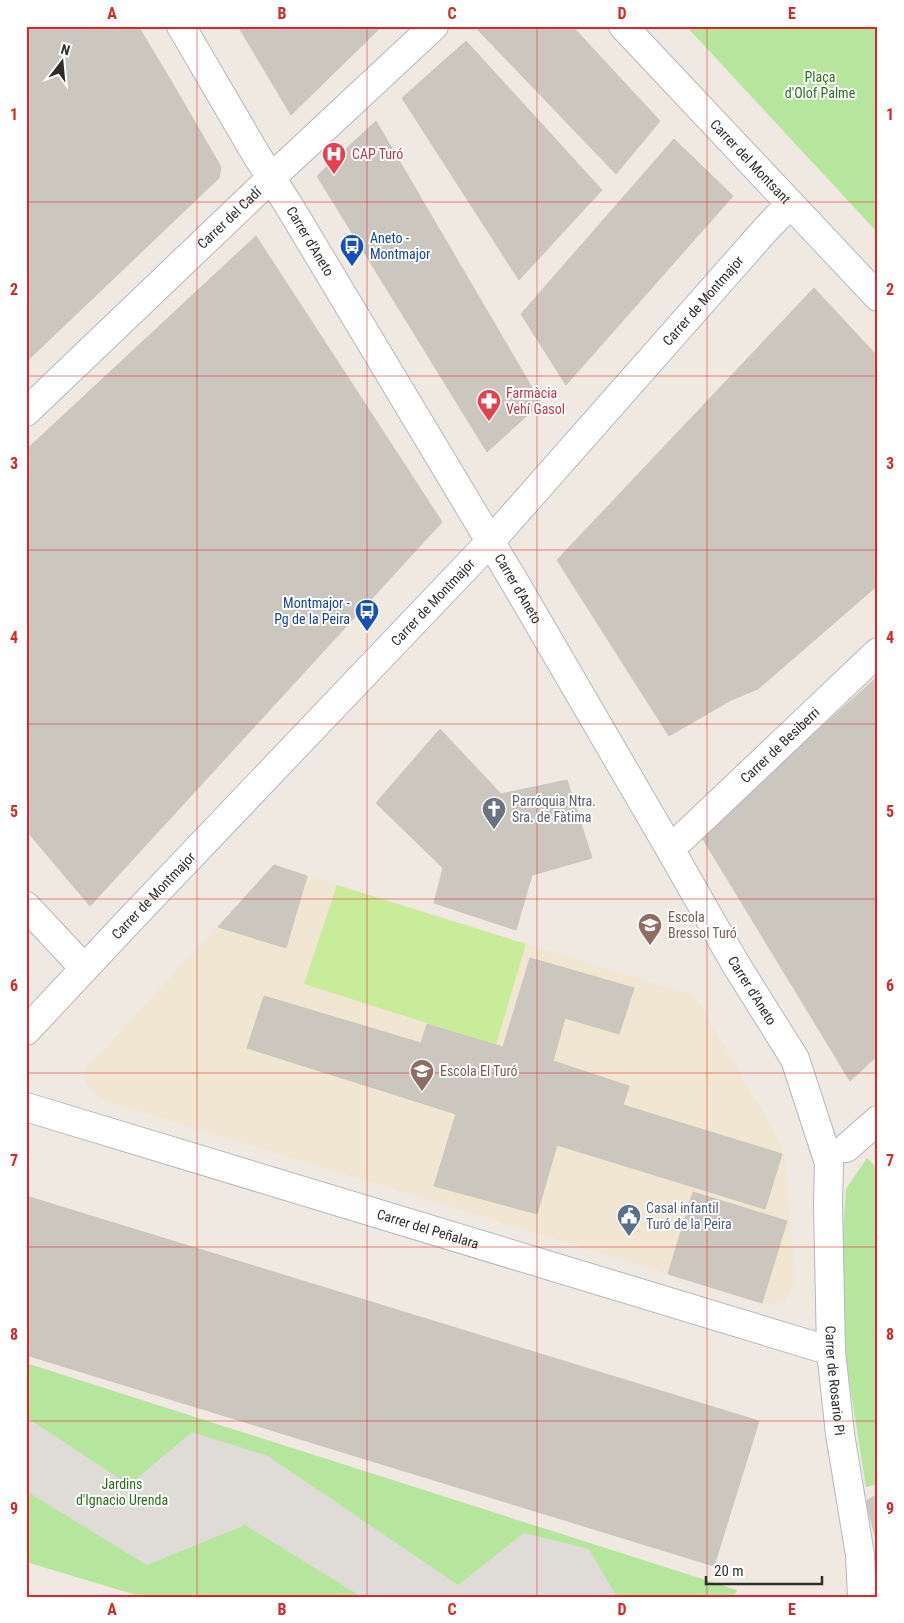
<svg xmlns="http://www.w3.org/2000/svg" width="904" height="1623" viewBox="0 0 904 1623" font-family="'Roboto Condensed',sans-serif">
  <rect width="100%" height="100%" fill="#efe9e1"/>
  <path fill="#f0e6d1" d="M274,865l421,131 88,151 13,138 -11,15 -15,5 -670,-206 -14,-15v-15z"/>
  <g fill="#b6e59e">
    <path d="M686,26h192v207z"/>
    <path d="M867,1158l11,11v315l-12,3 -18,-114 -9,-109 2,1 5,-76z"/>
    <path d="M26,1363l711,227 -3,7h-591l-117,-35z"/>
  </g>
  <path fill="#c9ec9a" d="M337,885l189,59 -30,101 -192,-61z"/>
  <path fill="#dfdcd8" d="M26,1417l103,68 63,-53 76,24 190,129 66,-52 65,16 28,48h-255l-117,-72 -98,40 -121,-74z"/>
  <g fill="#cbc7bf" stroke="#cbc5ba">
    <path d="M26,26h112l-20,19 8,8 -65,61 30,31 58,-56 10,10 15,-13 47,81 -2,11 -193,184z"/>
    <path d="M138,26l36,60 -15,13 -10,-10 -58,56 -30,-31 65,-61 -8,-8z"/>
    <path d="M238,26h144l-91,89z"/>
    <path d="M481,26h91l88,95 -44,53 -138,-144z"/>
    <path d="M466,41l136,149 -83,90 -117,-182z"/>
    <path d="M376,121l165,282 -54,49 -170,-276z"/>
    <path d="M674,139l59,57 -167,189 -45,-71z"/>
    <path d="M256,236l186,286 -352,384 -64,-76v-380z"/>
    <path d="M814,288l64,69v228l-120,104 -27,11 -62,36 -112,-176z"/>
    <path d="M878,676v379l-28,26 -149,-245z"/>
    <path d="M440,729l61,65 66,-14 25,78 -60,17 -16,55 -82,-27 9,-35 -67,-65z"/>
    <path d="M274,865l33,11 -21,72 -68,-21z"/>
    <path d="M530,958l104,30 -15,46 -54,-16 -12,43 76,25 -6,19 159,49 -17,55 -208,-64 -20,69 -103,-28 22,-72 -209,-66 17,-52 157,47 6,-19 76,23z"/>
    <path d="M693,1192l94,29 -25,82 -94,-29z"/>
    <path d="M26,1196l733,225 -45,145 -688,-211z"/>
    <path d="M878,1494v54l-12,-47z"/>
  </g>
  <g fill="none" stroke-linecap="round" stroke-linejoin="round">
    <defs>
      <g id="pedestrian">
        <path id="s1" d="M682,838l196,-186"/>
      </g>
      <g id="minor">
        <path id="s2" d="M181,26l76,130 31,48 226,377 156,268 65,114 60,96 34,104 -1,41 3,147 9,83 20,121 2,42"/>
        <path id="s3" d="M623,26l255,271"/>
        <path id="s4" d="M26,412l245,-234 163,-152"/>
        <path d="M26,906l58,62"/>
        <path id="s5" d="M26,1031l102,-109 362,-380 277,-314 23,-24"/>
        <path id="s6" d="M26,1107l805,244"/>
        <path d="M846,1148l32,-28"/>
      </g>
    </defs>
    <use href="#pedestrian" stroke="#b4b7c1" stroke-width="30"/>
    <use href="#minor" stroke="#b4b7c1" stroke-width="30"/>
    <use href="#pedestrian" stroke="#fff" stroke-width="28"/>
    <use href="#minor" stroke="#fff" stroke-width="28"/>
  </g>
  <path fill="none" stroke="#d62828" stroke-width="1" stroke-opacity="0.55" d="M197,26v1571M367,26v1571M537,26v1571M707,26v1571M26,202h852M26,376h852M26,550h852M26,724h852M26,899h852M26,1073h852M26,1247h852M26,1421h852"/>
  <defs>
    <symbol id="hospital-pin" viewBox="-11 -11 22 30"><path d="M0 17L-7.5 6A9.5 9.5 0 1 1 7.5 6Z" fill="#e0444e" stroke="#fff"/><path d="M-5-5h3v3.5h4V-5h3V5h-3V1.5h-4V5h-3Z" fill="#fff"/></symbol>
    <symbol id="bus-pin" viewBox="-11 -11 22 30"><path d="M0 17L-7.5 6A9.5 9.5 0 1 1 7.5 6Z" fill="#1a4fb4" stroke="#fff"/><path d="M-5-6H5V4H4V6H2V4H-2V6H-4V4H-5ZM-3.5-4V0h7V-4ZM-3.5 1.2v1.5H-2V1.2ZM2 1.2v1.5H3.5V1.2Z" fill="#fff"/></symbol>
    <symbol id="pharmacy-pin" viewBox="-11 -11 22 30"><path d="M0 17L-7.5 6A9.5 9.5 0 1 1 7.5 6Z" fill="#e0444e" stroke="#fff"/><path d="M-2-6h4v4h4v4h-4v4h-4v-4h-4v-4h4Z" fill="#fff"/></symbol>
    <symbol id="church-pin" viewBox="-11 -11 22 30"><path d="M0 17L-7.5 6A9.5 9.5 0 1 1 7.5 6Z" fill="#6b7280" stroke="#fff"/><path d="M-1.2-6h2.4v3.5h3.3v2.4h-3.3V6h-2.4V-.1h-3.3v-2.4h3.3Z" fill="#fff"/></symbol>
    <symbol id="school-pin" viewBox="-11 -11 22 30"><path d="M0 17L-7.5 6A9.5 9.5 0 1 1 7.5 6Z" fill="#8d6e63" stroke="#fff"/><path d="M0-5L7-2L0 1L-7-2ZM-4 1L0 2.5L4 1V4Q0 6-4 4Z" fill="#fff"/></symbol>
    <symbol id="civic-pin" viewBox="-11 -11 22 30"><path d="M0 17L-7.5 6A9.5 9.5 0 1 1 7.5 6Z" fill="#5c6f8a" stroke="#fff"/><path d="M-.6-6.5H3V-4.5H.6V-3L4-1V1h2V6H-6V1h2V-1L-.6-3ZM-1.2 2.5V6h2.4V2.5Z" fill="#fff"/></symbol>
  </defs>
  <g fill-rule="evenodd">
    <use href="#hospital-pin" x="320" y="140" width="28" height="38"/>
    <use href="#bus-pin" x="338" y="232" width="28" height="38"/>
    <use href="#pharmacy-pin" x="475" y="387" width="28" height="38"/>
    <use href="#bus-pin" x="353" y="597" width="28" height="38"/>
    <use href="#church-pin" x="480" y="795" width="28" height="38"/>
    <use href="#school-pin" x="636" y="911" width="28" height="38"/>
    <use href="#school-pin" x="408" y="1057" width="28" height="38"/>
    <use href="#civic-pin" x="615" y="1202" width="28" height="38"/>
  </g>
  <g text-anchor="middle" dominant-baseline="central" stroke-width="4" stroke-linejoin="round" paint-order="stroke">
    <g font-size="14" fill="#2c6e1b" stroke="#fff">
      <text x="820" y="77">Plaça<tspan x="820" dy="16">d'Olof Palme</tspan></text>
      <text x="122" y="1484">Jardins<tspan x="122" dy="16">d'Ignacio Urenda</tspan></text>
    </g>
    <g font-size="14" fill="#be3a42" stroke="#fff" text-anchor="start">
      <text x="352" y="154">CAP Turó</text>
      <text x="506" y="393">Farmàcia<tspan x="506" dy="16">Vehí Gasol</tspan></text>
    </g>
    <g font-size="14" fill="#2e2e2e" stroke="#fff">
      <text stroke="none"><textPath href="#s3" startOffset="186">Carrer del Montsant</textPath></text>
      <text stroke="none"><textPath href="#s4" startOffset="281">Carrer del Cadí</textPath></text>
      <text stroke="none"><textPath href="#s2" startOffset="251">Carrer d'Aneto</textPath></text>
      <text stroke="none"><textPath href="#s5" startOffset="996">Carrer de Montmajor</textPath></text>
      <text stroke="none"><textPath href="#s2" startOffset="656">Carrer d'Aneto</textPath></text>
      <text stroke="none"><textPath href="#s5" startOffset="591">Carrer de Montmajor</textPath></text>
      <text stroke="none"><textPath href="#s1" startOffset="135">Carrer de Besiberri</textPath></text>
      <text stroke="none"><textPath href="#s5" startOffset="186">Carrer de Montmajor</textPath></text>
      <text stroke="none"><textPath href="#s2" startOffset="1121">Carrer d'Aneto</textPath></text>
      <text stroke="none"><textPath href="#s6" startOffset="420">Carrer del Peñalara</textPath></text>
      <text stroke="none"><textPath href="#s2" startOffset="1529">Carrer de Rosario Pi</textPath></text>
    </g>
    <g font-size="14" fill="#164399" stroke="#fff" text-anchor="start">
      <text x="370" y="238">Aneto -<tspan x="370" dy="16">Montmajor</tspan></text>
      <text x="350" y="603" text-anchor="end">Montmajor -<tspan x="350" dy="16">Pg de la Peira</tspan></text>
    </g>
    <g font-size="14" fill="#5b616d" stroke="#fff" text-anchor="start">
      <text x="512" y="801">Parróquia Ntra.<tspan x="512" dy="16">Sra. de Fàtima</tspan></text>
    </g>
    <g font-size="14" fill="#785e54" stroke="#fff" text-anchor="start">
      <text x="668" y="917">Escola<tspan x="668" dy="16">Bressol Turó</tspan></text>
      <text x="440" y="1071">Escola El Turó</text>
    </g>
    <g font-size="14" fill="#4e5e75" stroke="#fff" text-anchor="start">
      <text x="646" y="1208">Casal infantil<tspan x="646" dy="16">Turó de la Peira</tspan></text>
    </g>
  </g>
  <rect width="904" height="1623" fill="none" stroke="#ffffff" stroke-width="55"/>
  <g transform="translate(62 62) rotate(16)" stroke="#ffffff" stroke-width="4" paint-order="stroke">
  <path d="M0-4L9 19L0 12L-9 19Z" fill="#2e2e2e"/>
  <text y="-8" font-size="14" font-weight="bold" text-anchor="middle" fill="#2e2e2e">N</text>
  </g>
  <path d="M706 1576v8h116v-8" fill="none" stroke="#2e2e2e" stroke-width="2.5"/>
  <text x="714" y="1576" font-size="15" fill="#2e2e2e" stroke="#ffffff" stroke-width="4" paint-order="stroke">20 m</text>
  <rect x="28" y="28" width="848" height="1568" fill="none" stroke="#d62828" stroke-width="2"/>
  <g font-size="16" text-anchor="middle" font-weight="bold" fill="#d62828">
    <text x="112" y="19">A</text>
    <text x="282" y="19">B</text>
    <text x="452" y="19">C</text>
    <text x="622" y="19">D</text>
    <text x="792" y="19">E</text>
    <text x="14" y="120">1</text>
    <text x="890" y="120">1</text>
    <text x="14" y="295">2</text>
    <text x="890" y="295">2</text>
    <text x="14" y="469">3</text>
    <text x="890" y="469">3</text>
    <text x="14" y="643">4</text>
    <text x="890" y="643">4</text>
    <text x="14" y="817">5</text>
    <text x="890" y="817">5</text>
    <text x="14" y="991">6</text>
    <text x="890" y="991">6</text>
    <text x="14" y="1166">7</text>
    <text x="890" y="1166">7</text>
    <text x="14" y="1340">8</text>
    <text x="890" y="1340">8</text>
    <text x="14" y="1514">9</text>
    <text x="890" y="1514">9</text>
    <text x="112" y="1615">A</text>
    <text x="282" y="1615">B</text>
    <text x="452" y="1615">C</text>
    <text x="622" y="1615">D</text>
    <text x="792" y="1615">E</text>
  </g>
</svg>
